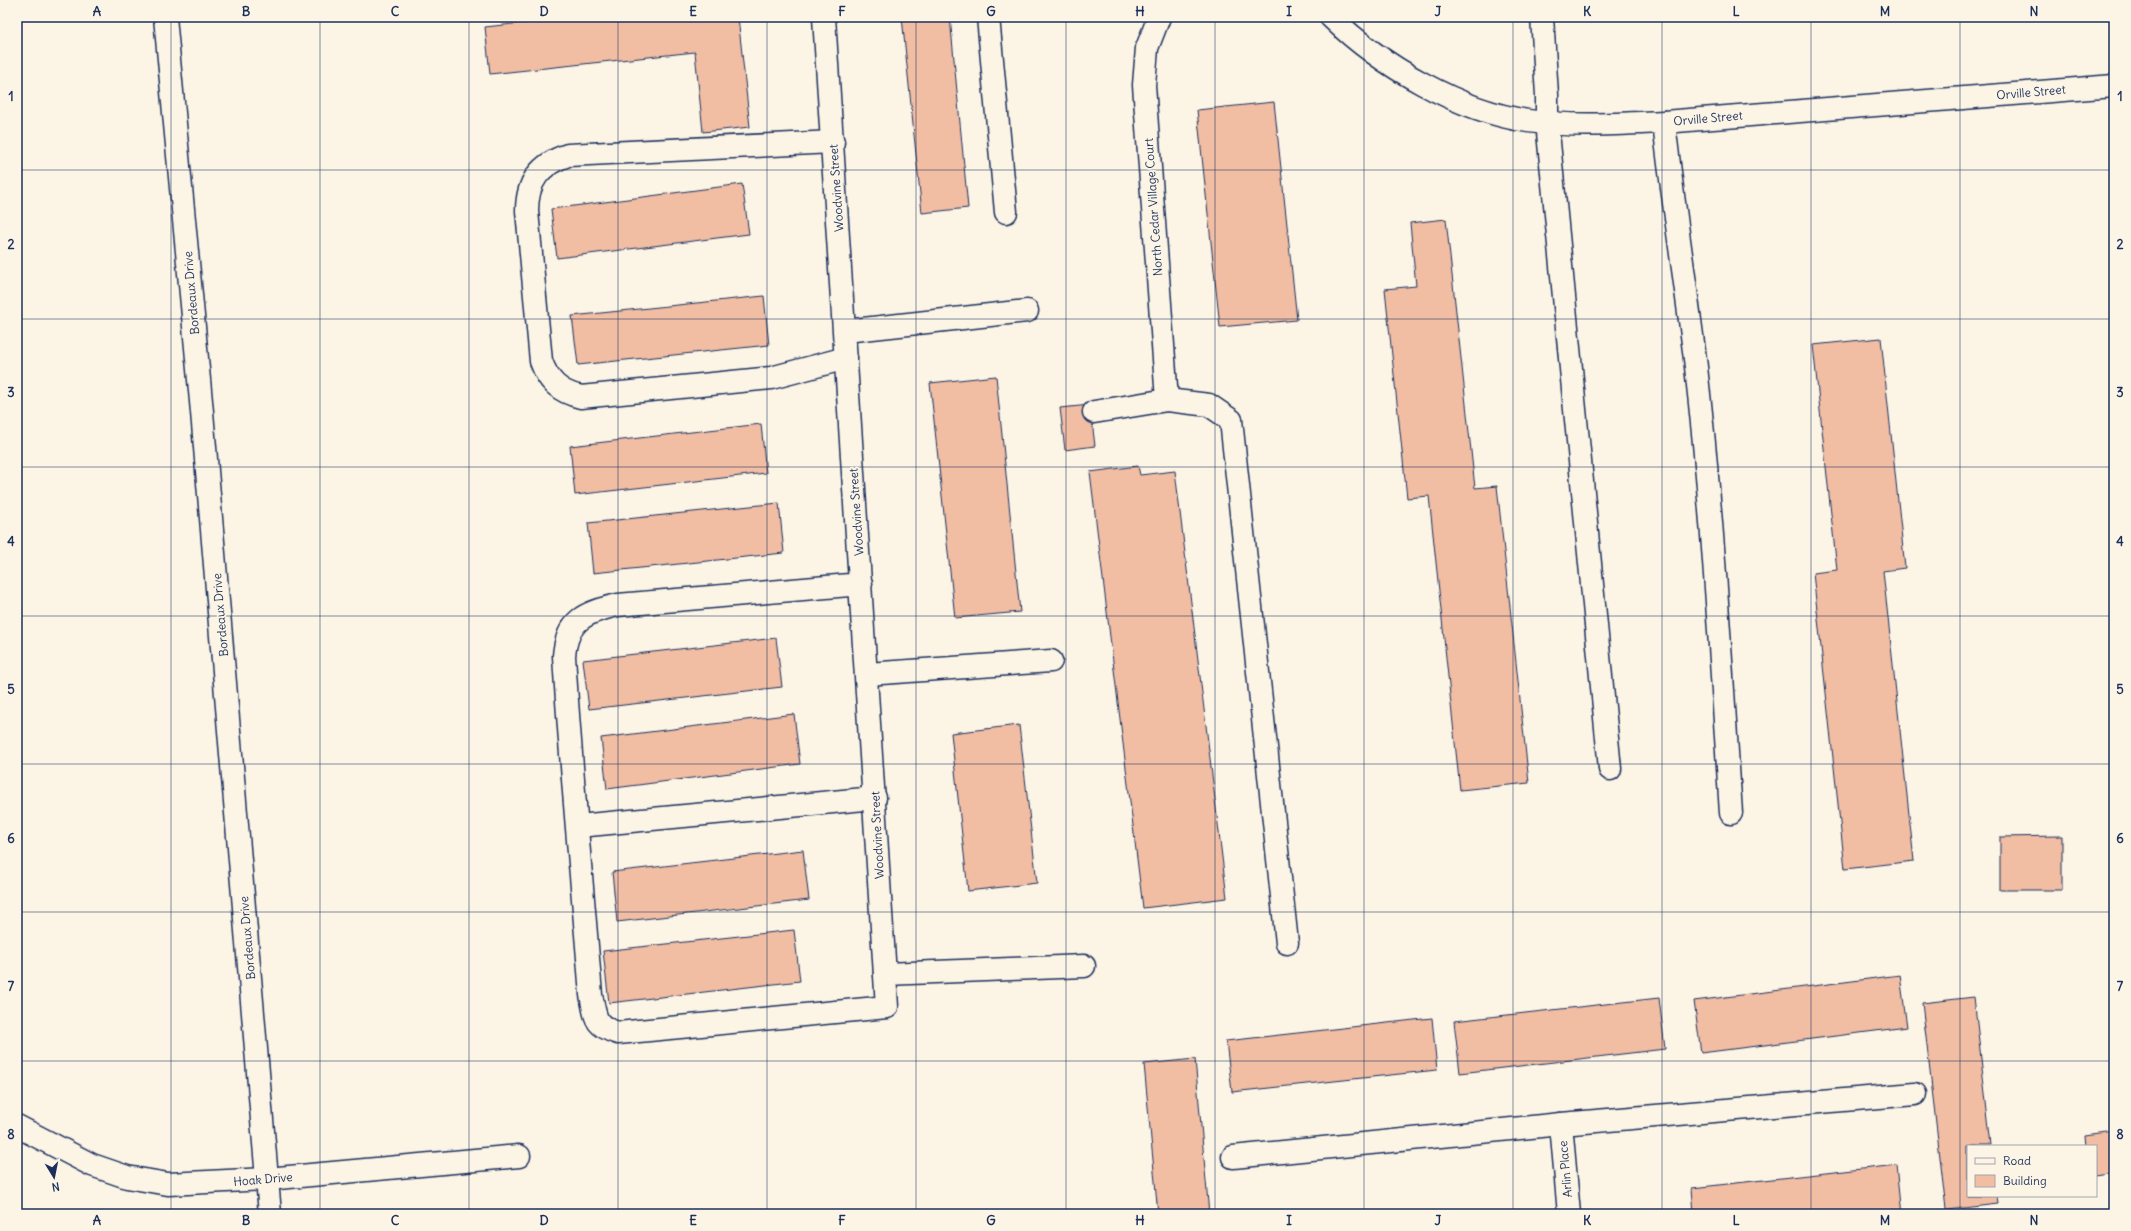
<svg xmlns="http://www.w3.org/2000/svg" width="2131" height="1231" viewBox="0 0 2131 1231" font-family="Delius,sans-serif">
  <rect width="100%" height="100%" fill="#fcf5e5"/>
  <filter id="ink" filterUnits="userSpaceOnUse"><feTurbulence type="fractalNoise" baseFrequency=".025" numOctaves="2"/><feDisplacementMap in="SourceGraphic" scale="8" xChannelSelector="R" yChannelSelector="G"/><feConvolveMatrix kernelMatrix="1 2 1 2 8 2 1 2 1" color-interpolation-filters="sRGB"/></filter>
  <g filter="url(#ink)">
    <g fill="#f1bda3" stroke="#1b2f5e">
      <path d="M578,17h160l12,110 -47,5 -8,-80 -205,22 -5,-47z"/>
      <path d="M902,17h48l18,191 -46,5z"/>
      <path d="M1274,102l23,218 -77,7 -23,-217z"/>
      <path d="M742,184l7,50 -192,24 -6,-49z"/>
      <path d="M1446,219l29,269 22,-2 32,297 -69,7 -31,-294 -22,2 -22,-209 31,-3 -6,-63z"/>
      <path d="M764,296l5,49 -191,20 -6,-49z"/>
      <path d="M1881,338l24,230 -22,3 31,290 -69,8 -32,-296 24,-3 -24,-225z"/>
      <path d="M996,376l24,236 -65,6 -25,-235z"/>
      <path d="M1090,405l5,41 -30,4 -5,-42z"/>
      <path d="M761,424l5,49 -191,22 -5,-49z"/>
      <path d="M1138,466l2,9 35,-4 52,427 -84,10 -53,-436z"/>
      <path d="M779,503l5,50 -191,20 -5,-50z"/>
      <path d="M776,638l6,49 -193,22 -6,-49z"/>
      <path d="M794,714l6,50 -193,25 -6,-51z"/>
      <path d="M1019,725l18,158 -69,8 -17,-158z"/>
      <path d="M2062,836v54h-62v-53z"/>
      <path d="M803,850l6,50 -192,22 -5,-50z"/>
      <path d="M794,930l6,51 -191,22 -6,-52z"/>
      <path d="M1900,975l7,52 -206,26 -7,-52z"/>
      <path d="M1974,997l17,149h-23v50h29l1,7 -52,6 -24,-206z"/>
      <path d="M1659,998l6,51 -205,24 -6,-52z"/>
      <path d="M1432,1018l5,52 -205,22 -6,-51z"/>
      <path d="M1195,1059l14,155h-51l-14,-150z"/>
      <path d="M2114,1132v40l-18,3v-29h-10l-1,-10z"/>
      <path d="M1897,1165l5,49h-208l-2,-26z"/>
    </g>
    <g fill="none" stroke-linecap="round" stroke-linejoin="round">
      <defs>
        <g id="minor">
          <path d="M165,17l37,395 68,802"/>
          <path d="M824,17l63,990 -269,26c-24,-7 -22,-15 -27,-38 -9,-113 -20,-225 -27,-339 3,-36 21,-44 54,-51l243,-21"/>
          <path d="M988,17l18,195"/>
          <path d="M1159,17l-12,31 -3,37 23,315"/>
          <path d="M1331,17c49,48 128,94 197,104 45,6 91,3 136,1l450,-36"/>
          <path d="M1542,17l5,78v27l63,647"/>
          <path d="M1664,122c9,82 22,163 32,245 17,148 25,297 35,446"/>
          <path d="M833,142l-265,13c-28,9 -41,26 -41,56l14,150c7,20 18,31 40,36l190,-19 75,-20"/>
          <path d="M845,331l182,-20"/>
          <path d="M1094,412l73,-12 42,5 22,15 56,523"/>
          <path d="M867,674l184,-13"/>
          <path d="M578,826l297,-28"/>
          <path d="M885,974l199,-8"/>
          <path d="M1561,1124l8,90"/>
          <path d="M17,1126l75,39 35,12 41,7 99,-5 252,-23"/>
          <path d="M1233,1157l328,-33 354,-30"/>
        </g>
      </defs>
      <use href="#minor" stroke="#1b2f5e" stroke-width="25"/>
      <use href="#minor" stroke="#fcf5e5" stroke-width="22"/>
    </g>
  </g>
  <path fill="none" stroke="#1b2f5e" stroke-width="1" stroke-opacity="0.55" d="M171,17v1197M320,17v1197M469,17v1197M618,17v1197M767,17v1197M916,17v1197M1066,17v1197M1215,17v1197M1364,17v1197M1513,17v1197M1662,17v1197M1811,17v1197M1960,17v1197M17,170h2097M17,319h2097M17,467h2097M17,616h2097M17,764h2097M17,912h2097M17,1061h2097"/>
  <g text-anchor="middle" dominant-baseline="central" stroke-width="3.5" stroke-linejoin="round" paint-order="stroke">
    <g font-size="12" fill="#1b2f5e" stroke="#fcf5e5">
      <text transform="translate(2031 92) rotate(-5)">Orville Street</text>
      <text transform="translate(1708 118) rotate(-5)">Orville Street</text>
      <text transform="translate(836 188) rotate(-94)">Woodvine Street</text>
      <text transform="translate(1153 207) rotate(-94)">North Cedar Village Court</text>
      <text transform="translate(191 293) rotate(-95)">Bordeaux Drive</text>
      <text transform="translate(856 512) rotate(-94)">Woodvine Street</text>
      <text transform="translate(220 615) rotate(-95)">Bordeaux Drive</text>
      <text transform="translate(877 835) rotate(-93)">Woodvine Street</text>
      <text transform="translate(247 938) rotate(-95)">Bordeaux Drive</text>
      <text transform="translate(1565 1169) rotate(-95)">Arlin Place</text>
      <text transform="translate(263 1179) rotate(-5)">Hoak Drive</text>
    </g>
  </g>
  <rect width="2131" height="1231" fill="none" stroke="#fcf5e5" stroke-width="44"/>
  <rect x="1967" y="1145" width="130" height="52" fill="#fcf5e5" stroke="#a2a6af"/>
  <rect x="1975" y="1158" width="20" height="6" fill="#fcf5e5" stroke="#a2a6af"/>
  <text x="2003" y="1165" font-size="12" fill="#1b2f5e">Road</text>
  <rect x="1975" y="1175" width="20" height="12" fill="#f1bda3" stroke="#a2a6af"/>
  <text x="2003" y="1185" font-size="12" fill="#1b2f5e">Building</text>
  <g transform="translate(54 1177) rotate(170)" stroke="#fcf5e5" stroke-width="3" paint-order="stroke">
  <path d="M0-3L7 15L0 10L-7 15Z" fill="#1b2f5e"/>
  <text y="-6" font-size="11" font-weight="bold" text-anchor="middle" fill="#1b2f5e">N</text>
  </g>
  <rect x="22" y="22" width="2087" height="1187" fill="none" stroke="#1b2f5e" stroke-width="1.5"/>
  <g font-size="13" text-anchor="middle" font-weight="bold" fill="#1b2f5e">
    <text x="97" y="16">A</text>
    <text x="246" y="16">B</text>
    <text x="395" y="16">C</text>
    <text x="544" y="16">D</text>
    <text x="693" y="16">E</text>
    <text x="842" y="16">F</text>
    <text x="991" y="16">G</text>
    <text x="1140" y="16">H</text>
    <text x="1289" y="16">I</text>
    <text x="1438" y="16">J</text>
    <text x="1587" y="16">K</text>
    <text x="1736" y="16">L</text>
    <text x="1885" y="16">M</text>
    <text x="2034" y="16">N</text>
    <text x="11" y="101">1</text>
    <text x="2120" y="101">1</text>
    <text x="11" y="249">2</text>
    <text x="2120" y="249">2</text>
    <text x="11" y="397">3</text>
    <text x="2120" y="397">3</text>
    <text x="11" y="546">4</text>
    <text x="2120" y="546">4</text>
    <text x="11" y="694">5</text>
    <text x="2120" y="694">5</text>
    <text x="11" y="843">6</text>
    <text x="2120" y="843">6</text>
    <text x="11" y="991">7</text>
    <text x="2120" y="991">7</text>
    <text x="11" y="1139">8</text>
    <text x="2120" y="1139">8</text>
    <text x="97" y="1225">A</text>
    <text x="246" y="1225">B</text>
    <text x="395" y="1225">C</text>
    <text x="544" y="1225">D</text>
    <text x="693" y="1225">E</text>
    <text x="842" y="1225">F</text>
    <text x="991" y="1225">G</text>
    <text x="1140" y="1225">H</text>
    <text x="1289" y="1225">I</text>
    <text x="1438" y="1225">J</text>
    <text x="1587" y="1225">K</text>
    <text x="1736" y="1225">L</text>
    <text x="1885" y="1225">M</text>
    <text x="2034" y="1225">N</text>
  </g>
</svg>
